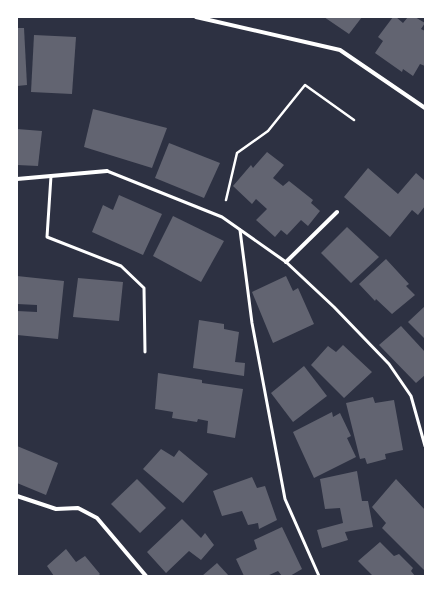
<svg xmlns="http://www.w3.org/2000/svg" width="442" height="593" viewBox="0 0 442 593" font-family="Quicksand,sans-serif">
  <rect width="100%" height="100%" fill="#2d3142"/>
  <g fill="#626471">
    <path d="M324,17h38l-13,17z"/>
    <path d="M393,17h3l7,6 5,-6h7l10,6 -4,6 4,2v35l-5,-2 -7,12 -10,-7 -1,3 -27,-19 8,-12 -5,-4z"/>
    <path d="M17,28h7l3,57 -10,1z"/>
    <path d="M34,35l42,2 -4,57 -41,-2z"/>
    <path d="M93,109l74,19 -15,40 -68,-21z"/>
    <path d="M17,129l25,2 -4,35 -21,-1z"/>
    <path d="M169,143l51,20 -16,35 -49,-20z"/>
    <path d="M267,152l17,13 -11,13 10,8 6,-5 24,19 -2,3 9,8 -12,15 -7,-6 -14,15 -6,-5 -6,7 -19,-17 11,-11 -11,-10 -4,5 -19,-18 18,-21 2,3z"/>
    <path d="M368,168l30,26 18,-21 9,8v25l-7,9 -6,-5 -22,27 -46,-40z"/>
    <path d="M119,195l43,19 -19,41 -51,-23 11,-27 10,5z"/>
    <path d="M173,216l51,25 -23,41 -48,-26z"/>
    <path d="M347,227l32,30 -28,26 -30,-30z"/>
    <path d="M386,259l23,25 -3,2 9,9 -23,19 -16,-15 -1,2 -16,-17z"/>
    <path d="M17,276l47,5 -6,58 -41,-4v-24l20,1v-7l-20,-1z"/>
    <path d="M286,276l7,15 5,-3 16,36 -41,19 -21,-51z"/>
    <path d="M78,278l45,4 -4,39 -46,-4z"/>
    <path d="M425,306v33l-17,-17z"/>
    <path d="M199,320l25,4v5l15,3 -4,30 10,1 -1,13 -51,-8z"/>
    <path d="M401,326l24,26v23l-9,8 -37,-38z"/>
    <path d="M343,345l29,27 -28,26 -33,-33 17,-19 8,6z"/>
    <path d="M304,366l23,30 -34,26 -22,-29z"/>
    <path d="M158,373l44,7v3l41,6 -8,49 -28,-5 1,-12 -10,-2 -1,3 -25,-4 1,-6 -18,-3z"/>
    <path d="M373,397l2,6 19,-3 9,50 -18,4 1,5 -19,5 -2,-6 -5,1 -14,-56z"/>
    <path d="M332,412l1,5 7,-4 11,23 -4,2 9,19 -42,21 -21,-46z"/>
    <path d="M17,446l41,17 -12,32 -29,-12z"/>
    <path d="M161,449l13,8 5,-7 29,24 -25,29 -40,-34z"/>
    <path d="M357,471l5,30h6l5,26 -28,5 3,8 -26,8 -5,-18 26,-7 -3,-15 -15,1 -5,-30z"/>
    <path d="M252,477l5,11 8,-2 12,34 -18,9 -1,-6 -10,2 -6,-14 -20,5 -9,-25z"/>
    <path d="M137,479l29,29 -26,25 -29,-29z"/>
    <path d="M396,479l29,31v61l-43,-43 4,-5 -14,-16z"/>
    <path d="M182,519l19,19 4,-5 9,12 -13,15 -12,-9 -23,22 -19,-21z"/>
    <path d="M282,527l20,42 -12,7h-8l-4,-5 -11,5h-23l-8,-17 21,-10 -3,-9z"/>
    <path d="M380,542l14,14 5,-2 14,14 -2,3 4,5h-42l-15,-15z"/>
    <path d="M66,549l10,13 9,-6 15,18 -2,2h-44l-7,-10z"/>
    <path d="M217,563l12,13h-27z"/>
  </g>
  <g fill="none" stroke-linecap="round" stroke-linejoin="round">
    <path stroke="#fff" stroke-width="2.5" d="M226,200l11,-47 31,-22 37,-46 49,35"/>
    <g stroke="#fff" stroke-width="3">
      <path d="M107,171l115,46 64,45 48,45 55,57 22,32 14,50"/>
      <path d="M51,176l-4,61 74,29 23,22 1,64"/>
      <path d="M240,230l12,93 33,176 34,77"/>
    </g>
    <g stroke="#fff" stroke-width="4">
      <path d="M196,17l144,33 85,58"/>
      <path d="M17,179l90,-8"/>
      <path d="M286,262l51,-50"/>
      <path d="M17,496l39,13 22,-1 19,10 49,58"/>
    </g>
  </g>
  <rect width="442" height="593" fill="none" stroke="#ffffff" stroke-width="36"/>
</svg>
